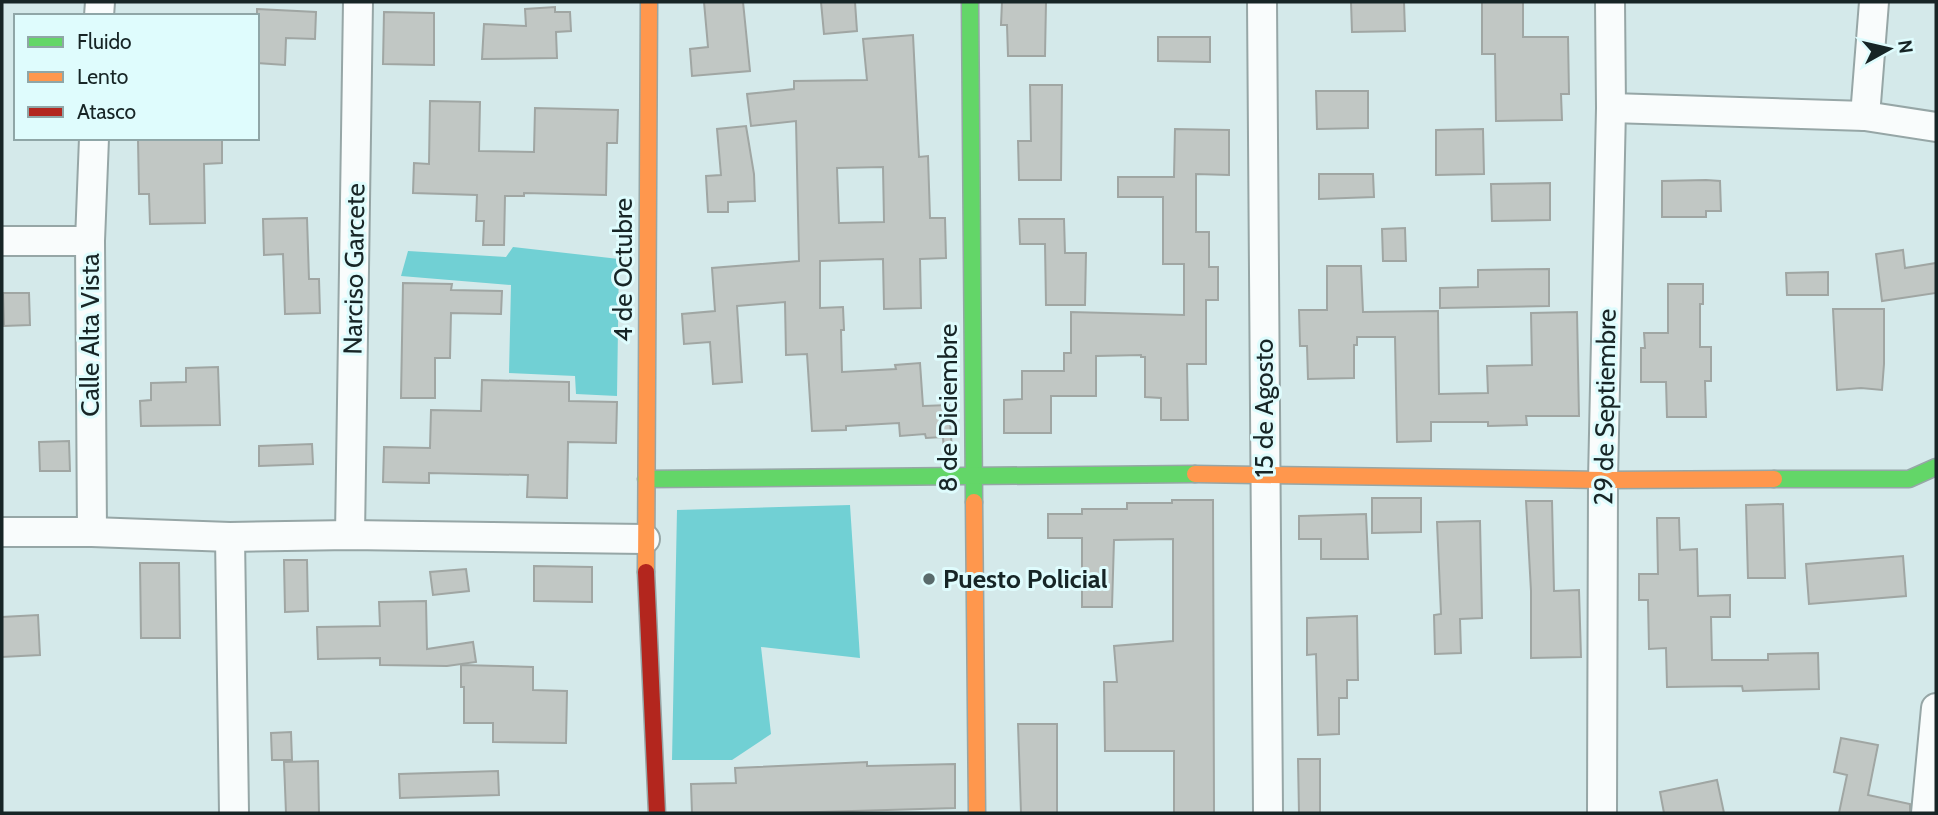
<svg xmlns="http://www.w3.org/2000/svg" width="1938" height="815" viewBox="0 0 1938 815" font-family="Cabin,sans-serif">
  <rect width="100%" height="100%" fill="#d4e9ea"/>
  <g fill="#71d0d4">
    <path d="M513,247l106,12 -2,137 -41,-2 -1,-18 -66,-3 2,-88 -110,-9 7,-25 98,6z"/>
    <path d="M850,505l10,153 -99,-11 10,87 -39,26h-60l5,-250z"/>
  </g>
  <g fill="#c1c7c4" stroke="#a0a6a3" stroke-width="2" fill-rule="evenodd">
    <path d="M704,2h39l7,69 -58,5 -2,-27 18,-2z"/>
    <path d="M821,2h34l2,29 -33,3z"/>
    <path d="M1002,2h44l-1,54h-37l-1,-31h-6z"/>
    <path d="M1351,2h53l1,29 -53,1z"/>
    <path d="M1482,2h41v35h45l1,57h-8l1,26 -66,1 -1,-67h-13z"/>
    <path d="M555,7v5h15l1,19 -15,1 1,26 -75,1 2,-35 42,2 -1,-17z"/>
    <path d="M257,9l59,3 -1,27 -29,-1 -1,27 -28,-2z"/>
    <path d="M384,12l50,1v52l-51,-1z"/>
    <path d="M913,35l6,122 9,-1 2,62h15l1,40 -26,1 1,49 -37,1 -1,-50 -63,2v47l23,-1 1,23h-3l1,42 54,-3 -1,-4 25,-2 3,43 26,-1 3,46 -8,1 -1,-15 -17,1 -1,-4 -25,2 -1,-13 -53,3v4l-34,1 -5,-77 -21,1 -1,-53 -48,4 5,76 -29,2 -3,-42 -26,2 -2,-30 33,-3 -3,-43 87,-7 -3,-140 -45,5 -4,-32 47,-5v-8l73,-1 -4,-41zM883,167l1,55 -45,1 -2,-55z"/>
    <path d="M1158,37h52v25l-52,-1z"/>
    <path d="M1030,85h32l-1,95h-42l-1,-39h13z"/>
    <path d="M1316,91h52v37l-51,1z"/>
    <path d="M430,101l50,1 -1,49 55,1 1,-44 83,2 -1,33h-10l-1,52 -82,-2v3h-19l-1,49h-21l1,-24h-8l1,-26 -64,-2 1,-30 15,1z"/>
    <path d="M746,126l8,48 1,27 -27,1v10h-20l-2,-36 15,-1 -4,-46z"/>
    <path d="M1175,129l54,1v45l-33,-1v58h13v35h9v33h-12v64h-19l1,56h-27v-22l-16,-1v-40h-4v-2l-45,1v40h-45v37h-47v-33l18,-1v-28h42v-18h7v-41l113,3v-51h-21v-67h-45v-20h56z"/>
    <path d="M1483,129l1,45 -48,1v-45z"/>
    <path d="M222,138v25l-18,1 1,59 -55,1 -1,-30h-10l-1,-54z"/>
    <path d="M1319,174h54l1,23 -55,2z"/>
    <path d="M1706,180l14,1 1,30h-15v6h-44v-36z"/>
    <path d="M1550,183v37l-58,1 -1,-37z"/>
    <path d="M307,218l2,61h10l1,34 -35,1 -2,-60 -19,1 -1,-36z"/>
    <path d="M1019,219h45l1,34h21l-1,52h-39l-1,-61h-25z"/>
    <path d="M1405,228l1,33h-23l-1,-32z"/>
    <path d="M1903,250l2,18 31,-5v30l-54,8 -6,-47z"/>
    <path d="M1327,266h34l2,46 75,-1 1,83 49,-1 -1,-27 45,-1 -1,-52 46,-1 2,104h-53l1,9 -39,1v-4h-57v19l-34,1 -2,-105h-38v8h-3v33l-46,1 -1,-33h-7l-1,-36h28z"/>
    <path d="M1549,269v37l-109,2v-20l38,-1v-17z"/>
    <path d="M1828,272v23h-41l-1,-22z"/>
    <path d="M403,283l49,1 -1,6 51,1 -1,23 -50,-1 -1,45h-15v40h-34z"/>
    <path d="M1668,284h35v20h-3v43h11v34h-6l1,36h-39l-1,-35h-25v-34h4l-1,-15h24z"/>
    <path d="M3,293h26l1,32 -26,1z"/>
    <path d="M1833,309h51v55l-2,26 -21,-2 -24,2z"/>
    <path d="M218,367l2,58 -79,1 -1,-25 11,-1v-17l35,-1v-14z"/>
    <path d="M482,380l87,2v19l48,1 -1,41 -48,-1 -1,56 -40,-1 1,-22 -99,-2v10l-46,-1 1,-35 46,1 1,-38 50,1z"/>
    <path d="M69,441l1,30h-30l-1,-29z"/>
    <path d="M312,444l1,20 -54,2v-20z"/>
    <path d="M1372,498h49v34l-49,1z"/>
    <path d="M1172,500h41l1,313h-40v-62h-69l-1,-69h13l-3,-36 59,-5v-102l-59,1 -2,67h-30v-69h-34v-24h34v-5h45v-6h45z"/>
    <path d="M1526,501h26l2,90 25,-1 2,67 -50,1v-67z"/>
    <path d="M1783,504l2,74h-37l-2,-73z"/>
    <path d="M1366,514l2,45h-47v-20h-22v-23z"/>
    <path d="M1657,518h22l1,32 17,-1 1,47 32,-1v22h-19l1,43h56v-6l50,-1 1,36 -76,2 -1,-5 -75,1 -1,-39 -17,1 -1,-49h-9v-26h19z"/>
    <path d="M1480,521l2,97 -22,1 1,34 -26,1 -1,-39 7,-1 -4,-92z"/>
    <path d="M1903,556l3,40 -97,8 -3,-40z"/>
    <path d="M284,560h23l1,51 -23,1z"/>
    <path d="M140,563h39l1,75h-39z"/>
    <path d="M534,566l58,1v35l-58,-1z"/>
    <path d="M466,569l3,22 -36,4 -3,-23z"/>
    <path d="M426,601l1,48 46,-7 3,20 -29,4 -67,-1v-7l-62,1 -1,-32 63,-1 -1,-24z"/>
    <path d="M38,615l2,40 -38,2v-40z"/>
    <path d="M1357,616l1,64h-11v18h-8v36l-21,1 -2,-81 -9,1v-37z"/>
    <path d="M461,665l72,2v23l34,1 -1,52 -73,-1v-19h-29v-36h-3z"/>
    <path d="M1018,724h39v89h-36z"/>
    <path d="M291,732l1,28h-20l-1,-27z"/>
    <path d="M1841,738l37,7 -10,50 42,9v9h-71l8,-38 -13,-3z"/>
    <path d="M1298,759h22v54h-21z"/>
    <path d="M318,761l1,52h-33l-2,-51z"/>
    <path d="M867,762v4l88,-2v44l-171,5h-92l-1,-29 45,-1 -1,-15z"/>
    <path d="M498,771l1,24 -99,3 -1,-24z"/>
    <path d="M1717,780l7,33h-60l-4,-21z"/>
  </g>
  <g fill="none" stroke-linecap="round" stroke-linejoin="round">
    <defs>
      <g id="street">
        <path d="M1262,2l6,811"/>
        <path d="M99,16l1,-14"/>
        <path d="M1611,108l254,8 71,11"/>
        <path d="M1865,116l9,-114"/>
        <path d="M2,241h88"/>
        <path d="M2,532h90l138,5 120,-2 295,4"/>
        <path d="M92,532l-2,-291 4,-103"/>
        <path d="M350,535l8,-533"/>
        <path d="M230,537l4,276"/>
        <path d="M1602,813l1,-333 8,-372 -1,-106"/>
        <path d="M1926,813l10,-105"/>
      </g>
      <g id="fast">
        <path d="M970,2l4,500"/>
        <path d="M646,479l549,-5"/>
        <path d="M1774,479h135l27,-12"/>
      </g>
      <g id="slow">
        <path d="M1195,474l408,6 171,-1"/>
        <path d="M974,502l3,311"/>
        <path d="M646,572l3,-570"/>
      </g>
      <path id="jam" d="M646,572l11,241"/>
    </defs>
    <use href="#street" stroke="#96a6a6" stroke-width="32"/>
    <use href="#fast" stroke="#96a6a6" stroke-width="19"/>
    <use href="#slow" stroke="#96a6a6" stroke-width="19"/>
    <use href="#jam" stroke="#96a6a6" stroke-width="19"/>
    <use href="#street" stroke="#f9fcfc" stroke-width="28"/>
    <use href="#fast" stroke="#63d668" stroke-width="16"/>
    <use href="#slow" stroke="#ff974d" stroke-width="16"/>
    <use href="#jam" stroke="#b3261e" stroke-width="16"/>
  </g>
  <circle fill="#596a6b" stroke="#dffcfd" stroke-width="2.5" cx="929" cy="579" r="7"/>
  <g text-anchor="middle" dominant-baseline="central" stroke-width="6" stroke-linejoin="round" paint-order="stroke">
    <g font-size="26" fill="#172526" stroke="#dffcfd">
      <text transform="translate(354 269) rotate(-89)">Narciso Garcete</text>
      <text transform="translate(623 270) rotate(-90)">4 de Octubre</text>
      <text transform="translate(90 335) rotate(-90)">Calle Alta Vista</text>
      <text transform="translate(1605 407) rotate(-89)">29 de Septiembre</text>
      <text transform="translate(948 408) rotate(-90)">8 de Diciembre</text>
      <text transform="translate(1264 408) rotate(-90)">15 de Agosto</text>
    </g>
    <g font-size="26" font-weight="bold" fill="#172526" stroke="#dffcfd" text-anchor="start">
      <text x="943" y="579">Puesto Policial</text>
    </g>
  </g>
  <rect width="1938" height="815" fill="none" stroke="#172526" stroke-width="7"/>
  <rect x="14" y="14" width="245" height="126" fill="#dffcfd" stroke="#8fa6a7" stroke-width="2"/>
  <rect x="28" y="37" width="35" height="10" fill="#63d668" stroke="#8fa6a7" stroke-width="2"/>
  <text x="77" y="49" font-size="21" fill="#172526">Fluido</text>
  <rect x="28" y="72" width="35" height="10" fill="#ff974d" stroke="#8fa6a7" stroke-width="2"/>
  <text x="77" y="84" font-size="21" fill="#172526">Lento</text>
  <rect x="28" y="107" width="35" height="10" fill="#b3261e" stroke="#8fa6a7" stroke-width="2"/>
  <text x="77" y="119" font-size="21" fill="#172526">Atasco</text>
  <g transform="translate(1889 49) rotate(82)" stroke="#dffcfd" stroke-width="5" paint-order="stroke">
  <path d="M0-5L12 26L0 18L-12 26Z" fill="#172526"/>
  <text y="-10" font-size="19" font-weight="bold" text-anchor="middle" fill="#172526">N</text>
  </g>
</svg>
